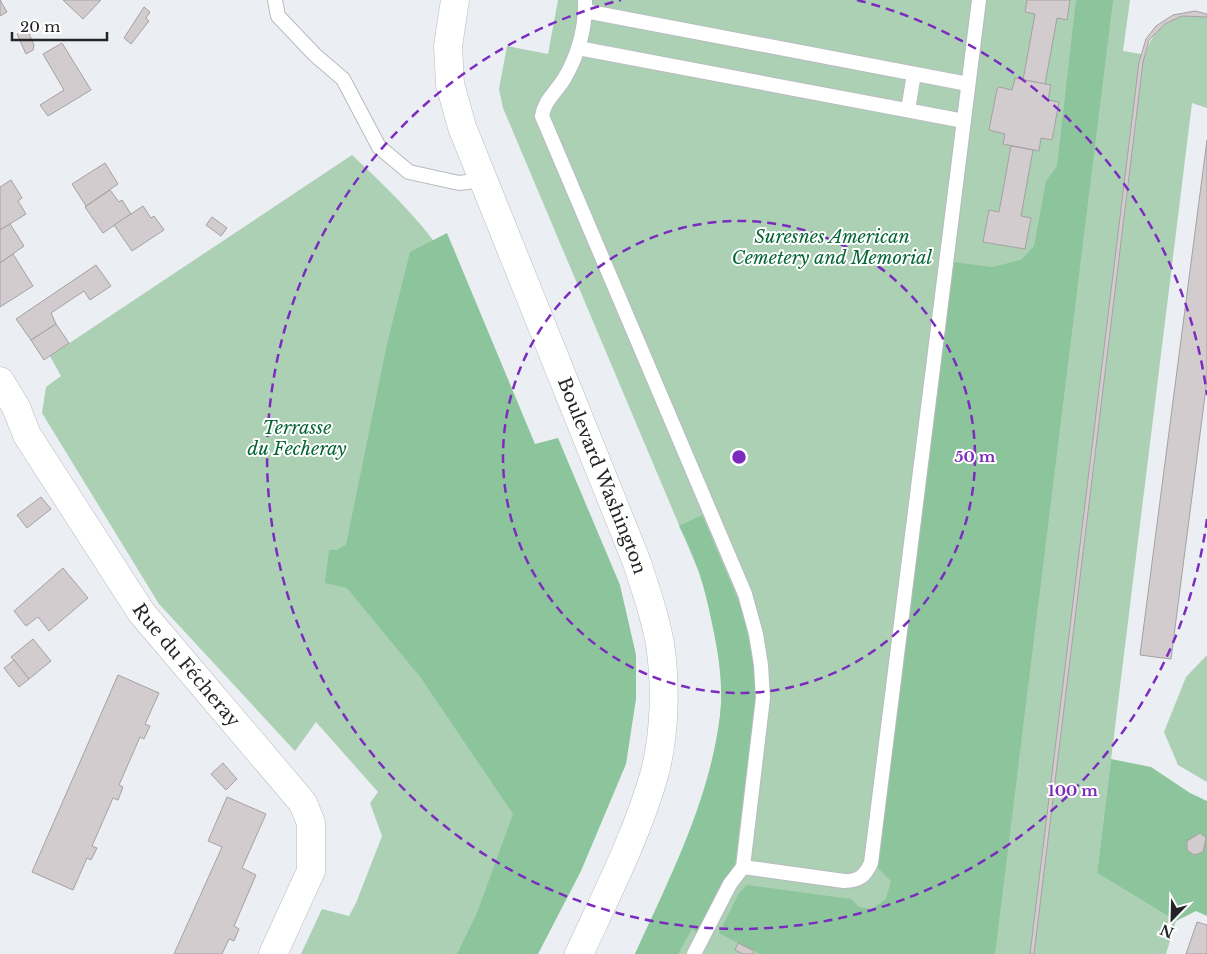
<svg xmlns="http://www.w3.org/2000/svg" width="1207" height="954" viewBox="0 0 1207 954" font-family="'Libre Baskerville',serif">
  <rect width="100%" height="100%" fill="#ebeef3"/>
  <g fill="#abd0b4">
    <path d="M558,0h572l-7,51 18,3 -111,900h-395c35,-76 77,-153 85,-239 5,-45 -7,-94 -19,-138l-198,-469 -4,-19 8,-43 41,8z"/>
    <path d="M1182,16l25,1v91l-15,-5 -95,770 79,48 -10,33h-132l109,-892c6,-24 15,-37 39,-46z"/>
    <path d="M352,155c33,31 65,61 91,99l150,359 -80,341h-212l21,-45 27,7 7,-13 26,-67 -12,-33 8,-11 -62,-70 -21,29 -136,-147 -117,-191 4,-26 15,-11 -11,-20z"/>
    <path d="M1207,655v127l-29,-17 -14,-33 22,-55z"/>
  </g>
  <g fill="#8cc59b">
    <path d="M1076,0h37l-118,954h-235l-41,-21 20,-40 8,-8 104,14 8,8 13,2 14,-10 5,-18 -15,-15 77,-604 39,5 29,-7 13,-14 12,-65 11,-15z"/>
    <path d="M447,233l88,211 23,-6 62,147 16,70v44l-10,65 -45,107 -43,83h-81l20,-41 36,-99 -92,-136 -74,-90 -22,-5 4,-33h8l9,-5 41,-201 23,-92z"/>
    <path d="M702,515l40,94 10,47 4,36 -21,175 -37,66 -6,-4 -14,25h-43c35,-77 74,-152 85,-238 4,-31 -2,-66 -9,-97 -6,-32 -16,-64 -32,-93z"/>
    <path d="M1111,759l40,8 39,26 17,8v115l-11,-5 -20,10 -79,-48z"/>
  </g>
  <g fill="#d2ccce" stroke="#a6a0a2">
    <path d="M0,0l7,12 -7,4z"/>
    <path d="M63,0h38l-18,19z"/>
    <path d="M1027,0h43l-3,20 -10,-2 -12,66 -22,-4 12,-66 -10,-2z"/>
    <path d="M144,7l6,5 -4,6 3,3 -18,23 -7,-6z"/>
    <path d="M1195,11l12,3v3l-25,-1 -17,8 -16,16 -6,22 -109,892h-4l109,-892 7,-23 10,-13 17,-11z"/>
    <path d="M23,31h5l6,14 -1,5 -7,4 -9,-20z"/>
    <path d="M62,43l29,47 -43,26 -8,-11 24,-15 -21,-36z"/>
    <path d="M1015,78l36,7 -3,15 11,2 -7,38 -11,-2 -2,13 -36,-7 2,-10 -16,-4 8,-41 2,-2 13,3z"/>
    <path d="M1207,140v240l-36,279 -31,-4z"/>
    <path d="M1011,146l22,4 -12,66 10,2 -6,31 -42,-7 6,-32 10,2z"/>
    <path d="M105,163l13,21 -32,22 -14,-22z"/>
    <path d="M11,180l11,18 -4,3 8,13 -26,16v-43z"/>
    <path d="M110,190l9,12 3,-2 9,14 -28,19 -18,-26z"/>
    <path d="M143,206l8,12 3,-2 10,14 -32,21 -18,-26z"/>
    <path d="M212,217l15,11 -6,8 -15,-11z"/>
    <path d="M10,224l14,22 -24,17v-33z"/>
    <path d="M13,254l20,32 -33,21v-44z"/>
    <path d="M96,265l15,21 -21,14 -6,-9 -33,22 5,11 -25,16 -15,-21z"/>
    <path d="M56,324l13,19 -25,17 -13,-20z"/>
    <path d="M41,497l10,12 -24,19 -10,-13z"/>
    <path d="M63,568l25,30 -39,33 -11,-14 -12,9 -12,-15z"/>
    <path d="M33,639l18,22 -22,18 -18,-22z"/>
    <path d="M14,660l15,19 -10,8 -15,-19z"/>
    <path d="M118,675l41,18 -14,31 5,2 -6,13 -4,-2 -21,48 4,2 -5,13 -5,-2 -21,48 5,2 -6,12 -4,-2 -14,32 -41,-18z"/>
    <path d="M223,763l14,16 -11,11 -15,-16z"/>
    <path d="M227,797l39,17 -24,54 14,7 -22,51 5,3 -5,12 -5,-2 -7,15h-48l48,-107 -14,-6z"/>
    <path d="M1200,833l6,5 -3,14 -9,3 -7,-5v-9z"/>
    <path d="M1197,922l10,3v29h-21z"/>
    <path d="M738,943l16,8 -1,3h-10l-8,-4z"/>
  </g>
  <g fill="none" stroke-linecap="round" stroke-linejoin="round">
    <defs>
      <g id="lane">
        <path d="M275,0l3,16 37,39 28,24 36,68 30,25 50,11 24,-3"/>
        <path d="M585,0c1,27 -7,56 -21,79 -8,13 -20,22 -22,37l203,478 11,40 5,31 2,33 -20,169 101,14c15,0 21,-5 27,-18l108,-863"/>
        <path d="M585,11l383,73"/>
        <path d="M578,48l386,73"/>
        <path d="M908,110l6,-36"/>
        <path d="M694,954l36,-70 13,-17"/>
      </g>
      <g id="street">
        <path id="s1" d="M0,381l16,26 11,28 114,177 162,191 8,20v48l-38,83"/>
      </g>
      <g id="secondary">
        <path id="s2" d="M455,0l-7,46 2,38 12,43 174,433c9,27 19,55 24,84 6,40 5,88 -5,128 -17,61 -49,124 -76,182"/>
      </g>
    </defs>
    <use href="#lane" stroke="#b8bbbf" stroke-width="16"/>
    <use href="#street" stroke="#b8bbbf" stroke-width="29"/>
    <use href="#secondary" stroke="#b8bbbf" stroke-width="29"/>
    <use href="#lane" stroke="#fff" stroke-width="14"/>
    <use href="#street" stroke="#fff" stroke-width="28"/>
    <use href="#secondary" stroke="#fff" stroke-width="28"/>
  </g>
  <g fill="none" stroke="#7b2cbf" stroke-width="2.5" stroke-dasharray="9 6">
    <circle cx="739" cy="457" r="236"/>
    <path d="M1207 519A472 472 0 1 1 621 0M857 0A472 472 0 0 1 1207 395"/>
  </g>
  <g text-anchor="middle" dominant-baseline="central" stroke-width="4" stroke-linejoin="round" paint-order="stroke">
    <g font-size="18" font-style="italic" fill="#066633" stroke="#fff">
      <text x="832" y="237">Suresnes American<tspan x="832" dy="21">Cemetery and Memorial</tspan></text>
      <text x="297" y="428">Terrasse<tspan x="297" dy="21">du Fecheray</tspan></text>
    </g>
    <g font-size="18" fill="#242526" stroke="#fff">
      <text stroke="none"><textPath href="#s2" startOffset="505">Boulevard Washington</textPath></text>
      <text stroke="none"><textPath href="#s1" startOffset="341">Rue du Fécheray</textPath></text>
    </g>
  </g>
  <circle cx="739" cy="457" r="8" fill="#7b2cbf" stroke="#fff" stroke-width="2.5"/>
  <g font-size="15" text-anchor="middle" font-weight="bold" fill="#7b2cbf" stroke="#fff" stroke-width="4" stroke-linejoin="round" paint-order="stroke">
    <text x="975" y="462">50 m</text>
    <text x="1073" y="796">100 m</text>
  </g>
  <g transform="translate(1172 919) rotate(203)" stroke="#ffffff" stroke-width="4" paint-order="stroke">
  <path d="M0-4L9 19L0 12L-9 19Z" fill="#242526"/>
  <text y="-8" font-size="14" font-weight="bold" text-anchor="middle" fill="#242526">N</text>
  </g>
  <path d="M12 32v8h95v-8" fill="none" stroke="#242526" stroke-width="2.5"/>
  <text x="20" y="32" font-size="15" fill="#242526" stroke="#ffffff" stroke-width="4" paint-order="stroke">20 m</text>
</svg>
